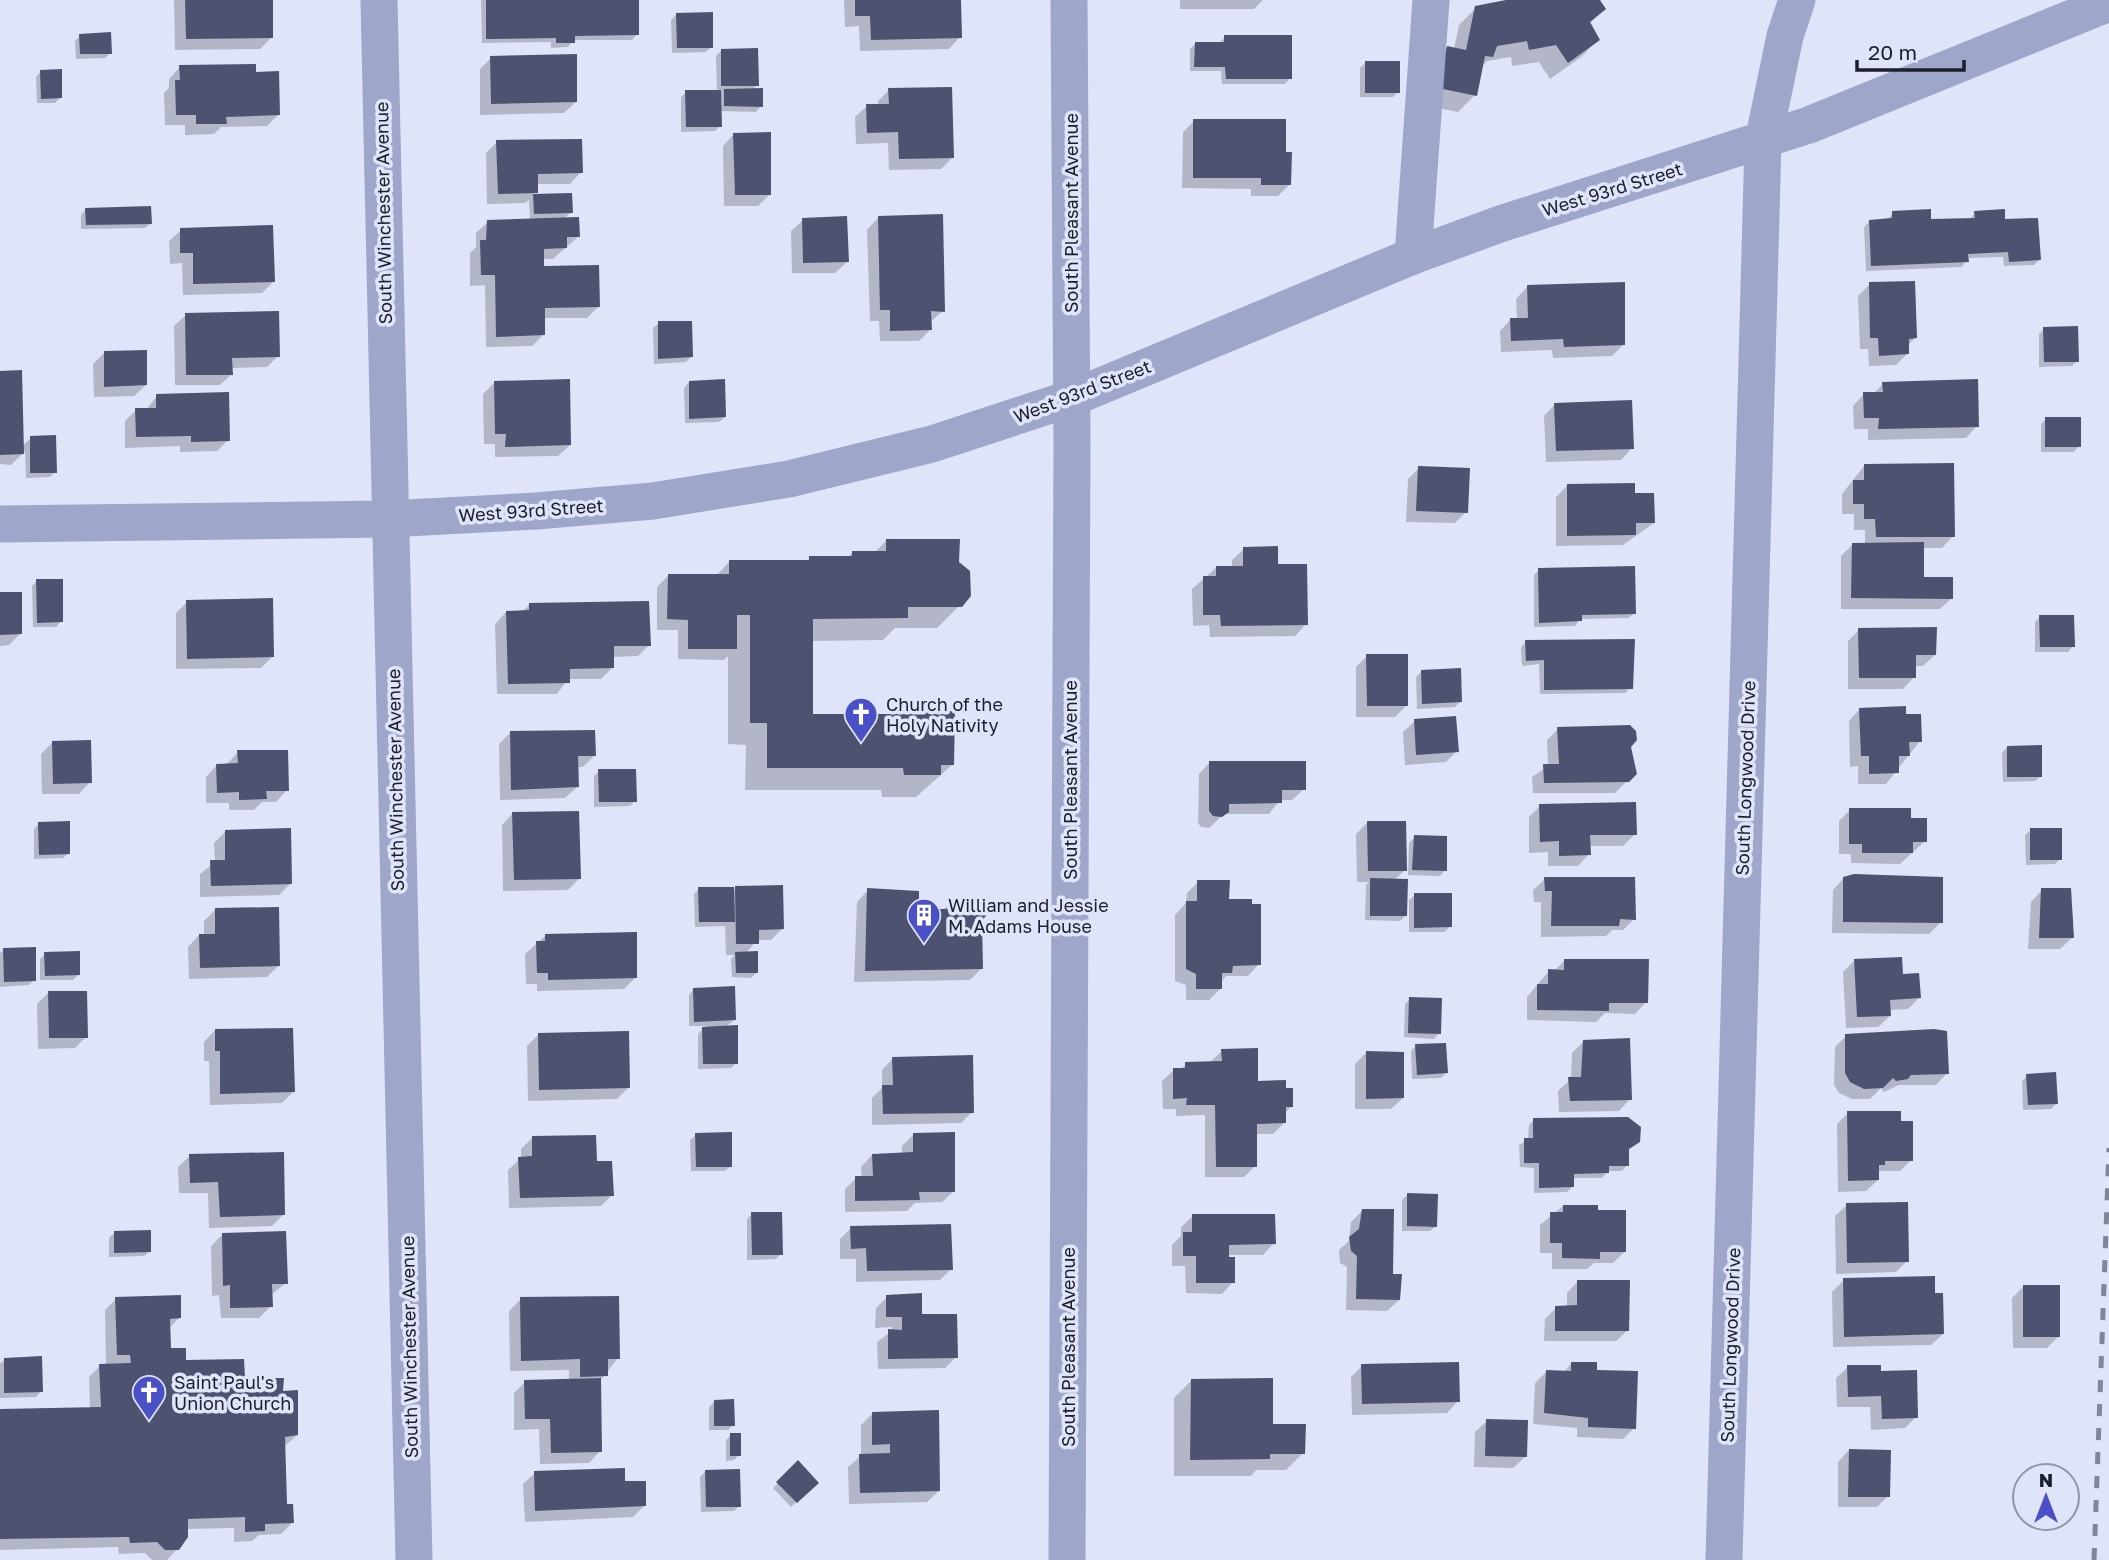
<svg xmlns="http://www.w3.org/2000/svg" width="2109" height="1560" viewBox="0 0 2109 1560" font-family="'Golos Text',sans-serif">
  <rect width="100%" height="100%" fill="#dfe4f9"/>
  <g fill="#0003">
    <path d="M174,0h97l1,37 -12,12 -85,1z"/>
    <path d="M481,0h156v34l-5,6h-59l-5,7 -17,1v-6l-69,1z"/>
    <path d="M844,0h116v37l-11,12 -89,2 -1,-25 -14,1z"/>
    <path d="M1180,0h83l-9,9h-74z"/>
    <path d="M1515,0h83l6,9 -15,15 9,16 -17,17 -31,22 -11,-17 -27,4 -1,-9 -24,4 -6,6 -6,28 -17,17 -36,-7 8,-40 17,-17 7,1 5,-24 17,-17z"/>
    <path d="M676,15l35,32 -5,5 -34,1 -1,-33z"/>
    <path d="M80,36l30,17 -5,5 -29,1 -1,-18z"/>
    <path d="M1225,37l65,41 -5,6h-63l-1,-13h-31v-22l5,-5 25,-2z"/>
    <path d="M721,51l36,34 -5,5 9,16 -5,6 -36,-1v15l-5,5 -34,1v-35l5,-5h31l-1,-36z"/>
    <path d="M491,58l85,44 -12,11 -84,2v-46z"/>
    <path d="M1366,62l32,30 -5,5h-33v-29z"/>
    <path d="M180,67l98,48 -11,11 -46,1 -7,7 -29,1v-10h-20l-1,-32 5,-5v-9z"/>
    <path d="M41,71l20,26 -6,6h-18l-1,-26z"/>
    <path d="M889,90l63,68 -11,11 -52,1 -1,-27 -32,1 -1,-27 12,-11h11v-5z"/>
    <path d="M1194,121l90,33 6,30 -12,12h-27v-7l-69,-1 1,-56z"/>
    <path d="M734,134l36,60 -12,12h-34l-1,-60z"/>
    <path d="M497,142l84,30 -11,12h-34l-3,12 38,-1v17l-7,7 15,17 -26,23h-10v9l56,38 -12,12h-44v17l-11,11 -46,1 -1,-62 -15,1v-33l6,-6v-14l12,-11 42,-2 -1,-20 -4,3 -38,1 -1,-51z"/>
    <path d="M86,209l65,14 -6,5 -64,1v-14z"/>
    <path d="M1975,212l28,9 36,39 -5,5 -30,1 -1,-9 -36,1 -5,9 -96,4 -2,-44 5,-5 18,-2 6,-7 36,8 41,-1z"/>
    <path d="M878,218l65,93 -13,11 1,7 -12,12h-39l-1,-20h-9l-3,-91z"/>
    <path d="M803,220l44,42 -12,11h-43l-1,-42z"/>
    <path d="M181,230l92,52 -11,11 -79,2 -1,-32 -12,1 -1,-23z"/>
    <path d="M1870,284l45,54 -8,8v8l-11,11 -27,1 -1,-17h-8l-2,-53z"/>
    <path d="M1527,287l97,57 -12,12 -59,2 -1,-8 -51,2 -1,-21 11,-12h6l-1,-20z"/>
    <path d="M186,315l92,41 -11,11 -36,1 1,6 -12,11h-45l-1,-59z"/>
    <path d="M659,323l32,34 -5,5 -32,2 -1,-36z"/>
    <path d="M2044,329l33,32 -5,5 -33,1v-33z"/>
    <path d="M104,353l42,32 -12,11 -40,1 -1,-33z"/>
    <path d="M0,373l22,73 9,-8 24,34 -5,5 -24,1 -1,-27 -14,14 -11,-1z"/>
    <path d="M689,382l36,35 -6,5 -34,1 -1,-35z"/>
    <path d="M494,383l76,62 -12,11 -63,1v-13h-11l-1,-50z"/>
    <path d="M1883,384l94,42 -11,12 -98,2v-11h-14l-1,-23 11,-12h9z"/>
    <path d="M157,396l71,44 -11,11 -37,1v-6l-55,2v-27l11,-11h10z"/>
    <path d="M1555,404l77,44 -11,12 -75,2 -2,-46z"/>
    <path d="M2046,419l33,27 -5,6h-33v-28z"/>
    <path d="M1864,466l89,70 -11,12h-20v31l30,19 -12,11h-99v-53l11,-11h13v-15h-11v-16h-12v-20z"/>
    <path d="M1419,468l47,44 -11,11 -49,-1 2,-43z"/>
    <path d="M1567,486l87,37 -31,22 -67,1v-49z"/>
    <path d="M886,541l74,64 -23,23h-42l-12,12 -71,1v74l79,1 12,-13 31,10 18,52 -36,32h-34l-1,-7h-136l1,-45 -18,-1v-88l-4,4 -46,-1v-29h-21v-43l11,-11h48l13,-14h76l5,-4h37l6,-6h22z"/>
    <path d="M1244,549l32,16 30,59 -11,12 -85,1 -1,-12 -16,1 -1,-37 25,-22 15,1v-8z"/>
    <path d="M1539,570l95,43 -5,5 -49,1 -5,7 -41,1v-52z"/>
    <path d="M37,581l24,40 -5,6h-23l-1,-41z"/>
    <path d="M0,593l20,41 -11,11 -9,1z"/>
    <path d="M187,602l86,54 -12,12 -85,1v-56z"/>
    <path d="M529,605l120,40 -11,11 -26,1v11l-11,11h-33l-11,15h-60l-2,-70 11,-12h16z"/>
    <path d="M2040,617l33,29 -5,6h-33v-30z"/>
    <path d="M1859,630l76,25 -12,11h-9v11l-11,12h-55v-48z"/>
    <path d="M1633,641v40l-7,12 -86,1 -1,-30 -17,2 -1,-19 5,-5z"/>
    <path d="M1367,656l39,50 -11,11h-39v-50z"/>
    <path d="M1421,672l39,30 -5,5 -38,2 -1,-32z"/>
    <path d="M1860,709l44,6 16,26 -34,43h-28v-18l-8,1 -1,-46z"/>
    <path d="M1415,721l42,30 -11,11 -41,3 -2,-33z"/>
    <path d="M1558,729l71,18 6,26 -20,20h-82l-1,-16 16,-11 -1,-26z"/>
    <path d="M510,733l84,23 -11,11h-6v20l-12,11 -65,2 -1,-56z"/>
    <path d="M52,743l38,39 -11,12h-37l-1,-40z"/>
    <path d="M2007,747l34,29 -6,5 -32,1 -1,-29z"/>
    <path d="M238,752l49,38 -11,12h-14l-8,8h-25v-7h-23v-26l11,-12h9z"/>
    <path d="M1210,762l94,27 -12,11h-12l-11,14h-45l-15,14 -8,-1 -3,-4 1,-49z"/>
    <path d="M599,771l36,30 -5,5 -36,1v-31z"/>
    <path d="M1540,806l95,28 -12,12h-34v8l-11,12h-30v-14l-19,1v-36z"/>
    <path d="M1850,810l60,10 15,21 -25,23 -49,-1v-9h-12v-33z"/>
    <path d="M513,813l67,65 -12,12 -65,1 -1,-66z"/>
    <path d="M1367,823l38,47 -11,10 11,36 -5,5 -35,-1 1,-35 3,-3h-12l-1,-48z"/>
    <path d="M39,824l30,29 -6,5 -29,1v-30z"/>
    <path d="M2031,830l29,29 -5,5 -29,1 -1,-30z"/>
    <path d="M226,831l64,53 -11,11 -79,2v-23l15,-12 -1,-19z"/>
    <path d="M1415,837l30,33 -5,6 -32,-1 1,-32z"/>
    <path d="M1844,878l97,44 -12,12 -97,-1 1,-43z"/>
    <path d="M1545,879l89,40 -11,11h-11l-6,6 -65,1v-35h-7l-1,-12z"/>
    <path d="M1198,882l30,19 31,63 -11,12h-22l-5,6v6l-12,12h-23v-15l-11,-4v-66l11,-12 1,-10z"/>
    <path d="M736,888l46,41 -11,11h-14l-11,13 10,20 -5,5 -19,-1 -1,-18 4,-4h-9l-1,-29 -30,1 -1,-33 5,-5 33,3z"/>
    <path d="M868,890l50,14 8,6h17l6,-6 11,1 5,-5 14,1 6,8v7l-5,5 1,48 -11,11 -116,2 3,-80z"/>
    <path d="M2042,890l30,48 -12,11h-32l3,-47z"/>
    <path d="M1415,895l35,31 -5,6h-36v-32z"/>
    <path d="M215,910l63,56 -11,11 -78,2 -1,-32 11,-12 5,1v-15z"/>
    <path d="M545,936l91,41 -12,12 -87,2v-7h-11l-1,-30z"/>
    <path d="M4,950l30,30 -5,5 -29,2v-34z"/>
    <path d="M45,954l33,21 -5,5h-33v-21z"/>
    <path d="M1565,960l81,42 -11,12 -30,-1 -9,9 -69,-2v-23l22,-26h5z"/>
    <path d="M1855,960l46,16 18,22 -11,11 -19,1 1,6 -12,11 -32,1 -3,-56z"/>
    <path d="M694,989l40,31 -8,7 10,36 -5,5 -33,1v-35l8,-8h-17v-31z"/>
    <path d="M48,993l38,44 -11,11 -37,1 -1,-45z"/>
    <path d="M1410,999l29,34 -5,6 -30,-2 1,-33z"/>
    <path d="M215,1030l78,62 -11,11 -72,2 -1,-44h-5v-19z"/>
    <path d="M538,1035l91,52 -12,12 -89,2 -1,-55z"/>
    <path d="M1846,1036l101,37 -11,12h-37l-15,7 -3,-4 -11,11h-18l-13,-6 -5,-8 1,-38z"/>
    <path d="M1583,1042l47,57 -11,12 -60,1 -1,-21 13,-12 1,-26z"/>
    <path d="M1416,1046l30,27 -5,5 -29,1 -1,-28z"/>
    <path d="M1222,1051l35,32 34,24 -7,7v9l-11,11h-18v32l-11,11h-39v-62l-29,1v-7h-13l-1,-28 12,-11h6l6,-6 23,-1z"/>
    <path d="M1366,1053l37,45 -12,11h-36v-45z"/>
    <path d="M893,1058l79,54 -11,11 -89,2v-27l10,-10v-18z"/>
    <path d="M2027,1076l29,28 -5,5 -28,1 -1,-29z"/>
    <path d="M1848,1113l63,47 -11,11h-22v9l-12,11 -28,1 -1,-68z"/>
    <path d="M1534,1120l104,22 -11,8v15l-5,6h-14l-6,7h-30v9l-5,5 -33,1v-25l-14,-1 -1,-22 9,-6 1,-14z"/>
    <path d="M696,1135l35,31 -6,5h-34l-1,-31z"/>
    <path d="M913,1135l41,56 -12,11 -27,1 -8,8 -62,1v-23l11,-11h6l-1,-11 11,-12 30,-1v-8z"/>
    <path d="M533,1137l79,58 -11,11 -92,2 -1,-38 13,-12v-9z"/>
    <path d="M190,1156l93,59 -11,11 -63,2 -1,-35h-29l-1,-26z"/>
    <path d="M1407,1195l29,31 -6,5h-28v-31z"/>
    <path d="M1847,1205l60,56 -11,11 -60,2 -1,-58z"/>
    <path d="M1563,1206l34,6 27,40 -11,11h-19l-7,6h-35v-16h-12v-28z"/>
    <path d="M1362,1211l37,89 -12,11 -41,-1 1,-43 -7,-4 -1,-13 10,-9 2,-19z"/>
    <path d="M752,1214l29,40 -5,5 -29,1v-41z"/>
    <path d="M1193,1216l81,27 -11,12h-35l5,27 -11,12 -36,-1 -1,-27h-13v-21l9,-9v-9z"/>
    <path d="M851,1228l100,41 -11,11 -84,2v-23h-16v-20z"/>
    <path d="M114,1233l36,18 -6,5 -35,1v-19z"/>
    <path d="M223,1234l63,49 -15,12v11l-12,12h-38l-2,-23 -7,1 -1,-50z"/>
    <path d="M1844,1280l90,15 9,39 -12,11 -98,2 -1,-55z"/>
    <path d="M1578,1281l50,49 -12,11h-72l1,-22 11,-11 11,-1v-14z"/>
    <path d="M2023,1287l35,50 -11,11h-34l-1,-50z"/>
    <path d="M887,1297l33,19 36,41 -11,11 -67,1 -1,-27 15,-11v-4l-17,1 1,-20z"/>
    <path d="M116,1299l63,19 -11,11 1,21 15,12 97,31 16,42 -12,11v59l7,18 -11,11 -22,1 -7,6 -18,1v-14l-48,1 -8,19 -11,12h-15l-7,-7 -26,1 -1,-7 -118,3v-139l90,-2 -1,-32 11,-11h6l-1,-56z"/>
    <path d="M521,1299l97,59 -19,24 1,69 -11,12 -49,1 -1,-35 -25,1v-37l11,-11 44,-1v-11l-59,1 -1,-60z"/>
    <path d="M5,1359l36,32 -5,6 -36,1v-34z"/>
    <path d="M1572,1363l24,9 38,56 -11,11 -46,-2v-9l-44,-4 2,-41 11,-11 17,1z"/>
    <path d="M1362,1366l96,35 -11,12 -95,2 -1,-38z"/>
    <path d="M1848,1367l31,6 37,44 -11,11 -34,2 -1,-23h-33l-1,-29z"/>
    <path d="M1191,1381l80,45 32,27 -17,17h-30l-5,6h-77v-78z"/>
    <path d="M714,1402l19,23 -5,5h-19v-23z"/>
    <path d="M872,1414l67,77 -12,11 -78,2 -1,-37 13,-11v-31z"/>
    <path d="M1487,1421l38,36 -12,11 -39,-1 1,-35z"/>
    <path d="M731,1435l8,20 -5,5 -8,1v-21z"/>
    <path d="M1849,1450l39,46 -11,11h-39v-45z"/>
    <path d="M798,1463l18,20 -25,24 -18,-19z"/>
    <path d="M705,1472l34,34 -5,5 -33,1 -1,-35z"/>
    <path d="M535,1473l89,10 21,22 -12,12 -108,5 -2,-38z"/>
  </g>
  <g fill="#4c5270">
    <path d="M185,0h88v38l-87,1z"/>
    <path d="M486,0h153v35l-64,1v7h-19v-5l-70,1z"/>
    <path d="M855,0h106l1,38 -91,2 -1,-24h-15z"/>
    <path d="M1506,0h94l6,9 -16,13 10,18 -32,23 -12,-18 -27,5 -2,-9 -30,5 -4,11 -8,-1 -8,40 -39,-8 9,-42 19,4 9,-44z"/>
    <path d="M713,12v36h-36l-1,-35z"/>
    <path d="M111,32l1,22h-32l-1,-20z"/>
    <path d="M1224,35h68v44h-66l-1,-12h-31l1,-25h29z"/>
    <path d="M758,48l1,38h-38v-37z"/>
    <path d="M577,54v48l-86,2 -1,-48z"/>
    <rect x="1365" y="61" width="35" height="32"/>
    <path d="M256,64v8l23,-1 1,44 -54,2 1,7h-31v-9h-20l-1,-35h5l-1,-15z"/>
    <path d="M62,69v29l-21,1 -1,-29z"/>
    <path d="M952,87l2,71 -55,1 -1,-27 -31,1 -1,-29h23l-1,-16z"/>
    <path d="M763,88v19l-39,-1v-17z"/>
    <path d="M685,90h36l1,37h-36z"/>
    <path d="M1193,119h93v33h6l-1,33h-30v-7h-68z"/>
    <path d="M771,132v63h-36l-2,-62z"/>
    <path d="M582,139l1,34 -45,1v19l-40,1 -2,-54z"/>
    <path d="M572,193l1,20 -39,1 -1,-20z"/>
    <path d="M151,206l1,18 -66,1 -1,-17z"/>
    <path d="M1931,209v10l44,-1 -1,-7 31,-2v10l33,-1 3,42 -32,2 -1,-10 -40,2 1,8 -98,4 -2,-46 23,-2v-7z"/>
    <path d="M943,214l2,98 -14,-1 1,19 -42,1v-21h-10l-2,-94z"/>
    <path d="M847,216l2,46 -46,1 -1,-45z"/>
    <path d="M579,217l1,20h-13v11l-23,1v17l55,-1 1,42 -55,1v27l-49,2 -1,-62h-14l-1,-35h6l1,-20z"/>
    <path d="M273,225l2,57 -82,2v-31h-13v-25z"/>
    <path d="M1915,281l2,57 -8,1v15l-30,2 -1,-18h-8l-1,-56z"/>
    <path d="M1625,282v63l-61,2 -1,-8 -52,2 -1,-23h18l-1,-33z"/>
    <path d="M279,311l1,46 -48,1 1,17h-47l-1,-62z"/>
    <path d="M658,321h34l1,36 -35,2z"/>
    <path d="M2078,326l1,36h-35l-1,-35z"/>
    <path d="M147,350v35l-43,2v-36z"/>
    <path d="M22,370l2,84 -24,1v-84z"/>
    <path d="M570,379l1,66 -66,2 1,-13h-11l-1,-53z"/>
    <path d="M725,379l1,38 -37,2v-38z"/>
    <path d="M1978,379l1,48 -101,2 1,-11h-15l-1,-26h20l-1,-10z"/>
    <path d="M229,392l1,49 -39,1v-6l-55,1 -1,-29h21v-14z"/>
    <path d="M1632,400l2,49 -78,2 -2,-48z"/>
    <rect x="2045" y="417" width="36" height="30"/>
    <path d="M56,435l1,38h-27v-37z"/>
    <path d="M1954,463l1,74h-79l-1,-18h-11v-15h-11v-24h11v-16z"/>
    <path d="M1418,466l52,2 -2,45 -52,-2z"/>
    <path d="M1635,483v10h19l1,30h-19v12l-69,1v-52z"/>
    <path d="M886,539h74l-1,23 11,9 1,25 -9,11h-54v11l-95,1v95h89v-12h34v9h19l-1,54h-13v10h-37l-1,-7h-136v-45h-17v-108h-13v34h-49v-29l-21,-1 1,-45h61v-14h80v-4h43v-5h34z"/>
    <path d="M1924,542v35h29v22l-102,-1 1,-55z"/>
    <path d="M1278,546v18h29l1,61 -87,1 -1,-11h-17v-39h13v-10h27v-19z"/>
    <path d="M1635,566l1,48 -54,1v6l-43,2 -1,-55z"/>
    <path d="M36,579h27v43l-26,1z"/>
    <path d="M0,592h22v42l-22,1z"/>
    <path d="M273,598l1,59 -87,2 -1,-59z"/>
    <path d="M649,601l2,45h-37v22l-44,1v14l-62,1 -2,-73 23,-1v-7z"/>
    <path d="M2039,615h35l1,32h-35z"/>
    <path d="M1937,627l-1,28h-20v23h-57l-1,-50z"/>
    <path d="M1635,639l-2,50 -89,1v-30l-18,1 -1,-21z"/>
    <path d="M1366,654h42v52h-41z"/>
    <path d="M1461,668l1,34 -40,2 -1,-34z"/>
    <path d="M1906,706v8h15l1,28h-13l1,14h-11v17l-30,1v-18h-8l-2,-48z"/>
    <path d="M1456,716l3,36 -43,3 -2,-36z"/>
    <path d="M1630,725l6,6 1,9 -6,7 6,27 -8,8 -85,1 -1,-19h16l-2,-37z"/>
    <path d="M595,730l1,26h-18l1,31 -68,3 -1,-59z"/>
    <path d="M91,740l1,43 -39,1 -1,-43z"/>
    <path d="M2042,745v32h-35v-31z"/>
    <path d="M237,750h51l1,41h-23l1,8 -28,1v-8l-22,1 -1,-29 22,-1z"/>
    <path d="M1209,761h97v29h-24v13l-53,1v8l-7,5 -9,-1 -4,-5z"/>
    <path d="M598,769h38l1,33h-38z"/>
    <path d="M1636,802l1,33h-47l1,20 -32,1v-15l-19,1 -1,-38z"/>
    <path d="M1849,808h62v10h16v24h-14v11h-51v-9h-13z"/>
    <path d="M579,811l2,68 -67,1 -2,-68z"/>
    <path d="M70,821v33l-31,1 -1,-33z"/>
    <path d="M1367,821h39l1,50h-39z"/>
    <path d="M291,828l1,56 -81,2 -1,-26h15v-30z"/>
    <rect x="2030" y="828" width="32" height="32"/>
    <path d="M1414,835l33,1v35l-35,-1z"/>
    <path d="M1854,874l89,3v46l-100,-1v-45z"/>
    <path d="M1544,877h91l1,43 -16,-1 -1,7h-68l1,-35h-7z"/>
    <path d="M1370,878l38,1 -1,37h-37z"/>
    <path d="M1197,880h33l-1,19h23v5h9v61l-28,1 -1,7h-10v16h-26v-15l-10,-5v-68h11z"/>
    <path d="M783,885l1,44 -25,1v14h-23l-1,-58z"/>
    <path d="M698,887h36l1,35h-36z"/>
    <path d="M867,888l52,3v12h9v6h21v-7l15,1v-5l16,2 8,13 -6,8 1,48 -118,2z"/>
    <path d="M2041,888h30l3,50h-35z"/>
    <path d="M1414,893h38v34l-38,1z"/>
    <path d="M279,907l1,59 -80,2 -1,-34h16v-26z"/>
    <path d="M637,932v46l-89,2v-7h-11l-1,-32h9v-7z"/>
    <path d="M36,947v34l-32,1 -1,-34z"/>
    <path d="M80,951v24l-35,1 -1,-24z"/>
    <path d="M758,951v22h-22l-1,-21z"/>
    <path d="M1902,957l1,17 16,-1 2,25 -31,2 1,16 -34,1 -3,-58z"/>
    <path d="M1564,959h85l-1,44h-39v8l-72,-1v-26h11v-15l16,1z"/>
    <path d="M735,986l1,34 -42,2 -1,-34z"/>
    <path d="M48,991h39l1,47h-39z"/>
    <path d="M1409,997l33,1 -1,36 -33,-1z"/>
    <path d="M738,1025v39h-35l-1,-37z"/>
    <path d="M293,1028l2,64 -75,2v-43h-5v-22z"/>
    <path d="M1934,1029l13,2 2,43 -38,1 -3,4 -12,2 -3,-3 -10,10 -19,1 -14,-7 -5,-9v-39z"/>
    <path d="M629,1031l1,57 -91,2 -1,-57z"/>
    <path d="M1630,1038l2,62 -62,1 -2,-24h13l2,-37z"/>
    <path d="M1446,1043l2,30 -31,2 -2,-31z"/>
    <path d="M1258,1048v33l28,-1v8h7v19h-7v16l-29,1v43h-41l-1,-62h-29l1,-7 -14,1v-31h12v-6l37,-1 -1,-12z"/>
    <path d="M1366,1051l38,1v46l-38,1z"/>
    <path d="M973,1055l1,58 -91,1 -1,-29h11l-1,-28z"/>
    <path d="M2056,1072l2,32 -30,1 -2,-31z"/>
    <path d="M1847,1111h54v10h12v40h-28v4h-6v15l-31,1z"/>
    <path d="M1628,1117l13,10 -1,15 -11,7v17h-20v7l-35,1v13l-35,1v-25h-15v-25h9v-20z"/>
    <path d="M732,1132v35h-36l-1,-34z"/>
    <path d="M955,1132v60h-36l1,8 -65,1v-25h18l-1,-22 41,-2v-19z"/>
    <path d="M596,1135l1,26h15l2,35 -94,2 -2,-41 14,-1v-20z"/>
    <path d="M284,1152l1,63 -65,2 -2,-35 -28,1 -1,-29z"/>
    <path d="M1407,1193l31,1 -1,33 -30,-1z"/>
    <path d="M1908,1202l1,60 -62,1 -1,-60z"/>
    <path d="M1563,1205h35v5h28v42h-26v7l-38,-1v-15h-12v-31h13z"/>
    <path d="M1362,1209h32l-1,65h9l-2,26 -44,-1 1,-43 -6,-5 -2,-14 10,-8z"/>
    <path d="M751,1212h31l1,43h-31z"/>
    <path d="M1192,1214h83l1,30 -47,1v12h6v26h-39v-27h-13v-24h9z"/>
    <path d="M951,1224l2,46 -86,1 -1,-23 -15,1 -1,-23z"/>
    <path d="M151,1230v22l-37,1v-22z"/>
    <path d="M286,1231l2,53h-16l1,23 -43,1v-23l-7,1 -1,-53z"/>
    <path d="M1935,1276v17h8l1,41 -100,3 -1,-59z"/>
    <path d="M1577,1280h53l-1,51h-74v-25l22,-1z"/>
    <rect x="2023" y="1285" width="37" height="52"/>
    <path d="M922,1293v21h35l1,44 -70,1v-30l14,1v-13h-16v-22z"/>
    <path d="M181,1295v23l-11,1 1,29h15v12l58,-1 1,19h39l-1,13 15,-1v45l-13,2 2,67h6l1,19 -29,1v7l-20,1v-15l-57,2v18l-9,13h-14l-8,-8 -27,1 -1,-6 -129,2v-130l101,-2 -2,-43 32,-1 -1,-8h-13l-2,-58z"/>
    <path d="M619,1296l1,63h-12v17l-28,1v-18l-59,2 -1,-64z"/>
    <path d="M42,1356l1,36 -39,1v-35z"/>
    <path d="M1459,1362l1,40 -98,2 -1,-40z"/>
    <path d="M1571,1362h26v8l41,1 -2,58 -48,-2v-9l-44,-5 2,-43 25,1z"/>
    <path d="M1847,1365h34v6l36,-1 1,48 -36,1 -1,-23 -33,1z"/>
    <path d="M601,1378l1,74 -51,1 -1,-34h-25l-1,-39z"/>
    <path d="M1273,1378v46h33l-1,30h-35v5l-80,1 1,-81z"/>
    <path d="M734,1399l1,27h-21v-26z"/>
    <path d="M939,1410l1,81 -80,2 -1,-39 31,-1v-9l-18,1v-33z"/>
    <path d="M1486,1419l42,1 -1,37 -42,-1z"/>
    <rect x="730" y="1433" width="11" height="23"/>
    <path d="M1849,1449l42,1 -1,47h-42z"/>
    <path d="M798,1460l21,23 -22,20 -21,-21z"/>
    <path d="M625,1468v13h21v25l-111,5 -1,-40z"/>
    <path d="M740,1469l1,38h-35l-1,-37z"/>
  </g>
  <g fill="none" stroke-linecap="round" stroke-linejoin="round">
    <g stroke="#9ea6ca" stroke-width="37">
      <path d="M379,0l35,1560"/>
      <path d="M1413,256l18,-256"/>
      <path d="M0,524l388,-5 148,-8 117,-10 136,-22 143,-35 140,-46 341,-142 87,-32 309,-99 300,-122"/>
      <path d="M1067,1560l5,-1115 -3,-445"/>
      <path d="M1724,1560l39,-1418 22,-106 12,-36"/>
    </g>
    <path stroke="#818596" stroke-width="5" stroke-dasharray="12 12" stroke-linecap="butt" d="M2094,1560l15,-412"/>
  </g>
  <defs>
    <symbol id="church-pin" viewBox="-11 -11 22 30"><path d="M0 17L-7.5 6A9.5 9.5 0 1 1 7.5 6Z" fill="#4a51c6" stroke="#dfe4f9"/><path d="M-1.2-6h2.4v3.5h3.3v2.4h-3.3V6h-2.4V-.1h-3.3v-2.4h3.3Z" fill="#fff"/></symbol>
    <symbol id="building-pin" viewBox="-11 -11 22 30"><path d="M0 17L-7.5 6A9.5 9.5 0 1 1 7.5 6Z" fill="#4a51c6" stroke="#dfe4f9"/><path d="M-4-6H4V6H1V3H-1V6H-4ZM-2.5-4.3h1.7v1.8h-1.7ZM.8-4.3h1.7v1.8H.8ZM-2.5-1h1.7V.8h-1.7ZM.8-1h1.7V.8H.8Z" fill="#fff"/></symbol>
  </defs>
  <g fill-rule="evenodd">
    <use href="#church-pin" x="842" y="695" width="38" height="52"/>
    <use href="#building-pin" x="905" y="896" width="38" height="52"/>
    <use href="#church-pin" x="130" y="1373" width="38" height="52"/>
  </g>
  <g text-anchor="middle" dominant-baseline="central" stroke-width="7" stroke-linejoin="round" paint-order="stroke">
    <g font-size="18" fill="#1c1f2b" stroke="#dfe4f9">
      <text transform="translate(1612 189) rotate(-17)">West 93rd Street</text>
      <text transform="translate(383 213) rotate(-91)">South Winchester Avenue</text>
      <text transform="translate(1071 213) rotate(-90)">South Pleasant Avenue</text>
      <text transform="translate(1082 391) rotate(-21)">West 93rd Street</text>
      <text transform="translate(531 510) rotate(-4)">West 93rd Street</text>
      <text transform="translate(1745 778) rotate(-88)">South Longwood Drive</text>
      <text transform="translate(395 780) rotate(-91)">South Winchester Avenue</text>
      <text transform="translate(1070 780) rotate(-90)">South Pleasant Avenue</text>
      <text transform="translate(1730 1345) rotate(-88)">South Longwood Drive</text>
      <text transform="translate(409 1347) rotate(-91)">South Winchester Avenue</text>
      <text transform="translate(1068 1347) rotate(-90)">South Pleasant Avenue</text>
    </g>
    <g font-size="18" fill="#1c1f2b" stroke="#dfe4f9" text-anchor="start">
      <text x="886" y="704">Church of the<tspan x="886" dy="21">Holy Nativity</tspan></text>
      <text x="948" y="905">William and Jessie<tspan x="948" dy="21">M. Adams House</tspan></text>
      <text x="174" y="1382">Saint Paul's<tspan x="174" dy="21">Union Church</tspan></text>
    </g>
  </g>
  <g transform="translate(2046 1497)"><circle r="33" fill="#dfe4f9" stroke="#9195a7" stroke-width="2"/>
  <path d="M0-5L12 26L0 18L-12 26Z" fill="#4a51c6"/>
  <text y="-10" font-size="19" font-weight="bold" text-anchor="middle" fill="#1c1f2b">N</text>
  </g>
  <path d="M1857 60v10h107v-10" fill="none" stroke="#1c1f2b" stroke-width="3.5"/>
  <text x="1868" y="60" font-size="21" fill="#1c1f2b" stroke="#dfe4f9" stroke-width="5" paint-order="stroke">20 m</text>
</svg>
